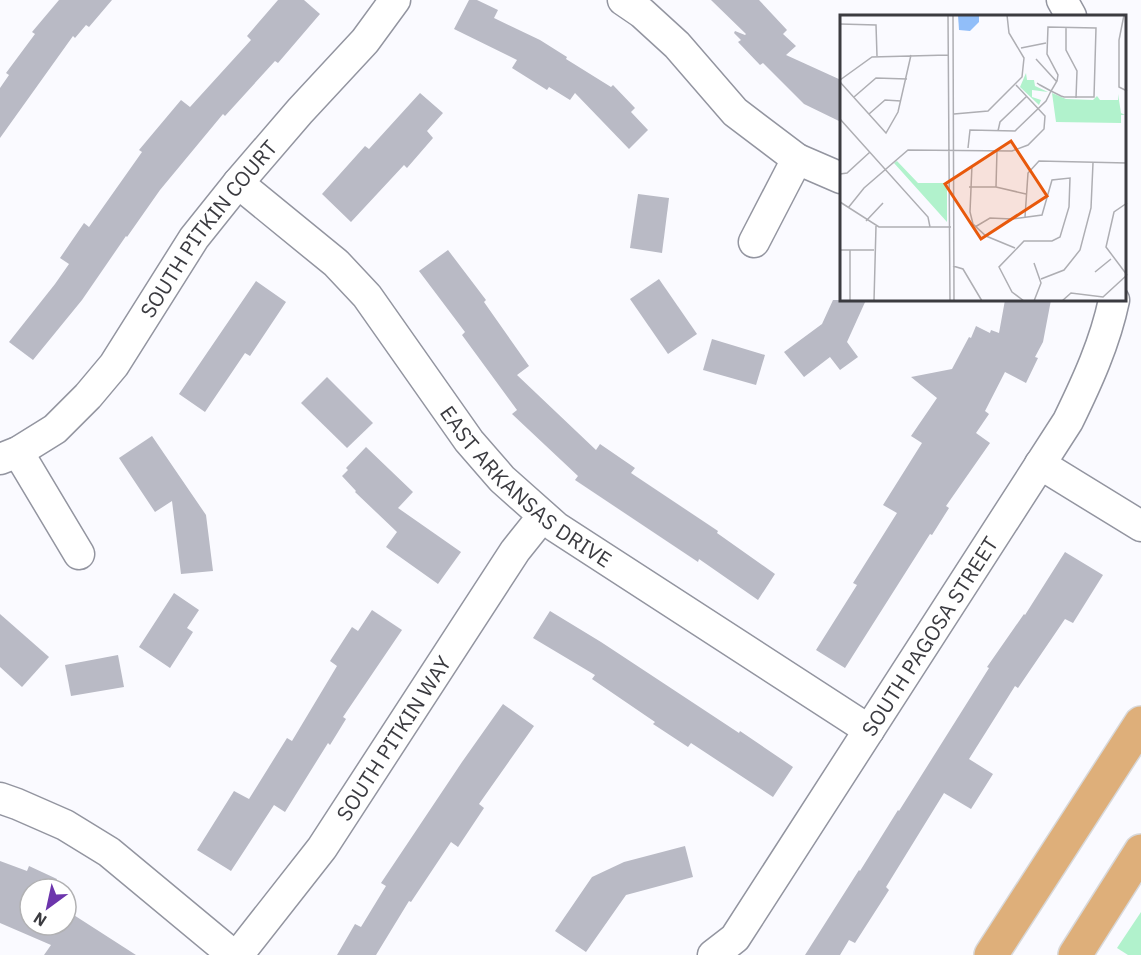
<svg xmlns="http://www.w3.org/2000/svg" width="1141" height="955" viewBox="0 0 1141 955" font-family="'IBM Plex Sans',sans-serif">
  <rect width="100%" height="100%" fill="#fafaff"/>
  <path fill="#b1f2cc" d="M1141,912v43h-13l-11,-7z"/>
  <g fill="#b9bac5">
    <path d="M59,0h53l-23,27 -3,-2 -11,13 -2,-2 -73,102v-50l9,-13 -3,-2 29,-39 -3,-2z"/>
    <path d="M278,0h26l16,14 -42,49 -3,-2 -50,55 -2,-2 -63,76 -33,47 -1,-1 -44,64 -49,60 -24,-18 46,-58 14,-20 -9,-6 24,-35 5,4 53,-75 -3,-2 42,-50 9,7 61,-67 -4,-4z"/>
    <path d="M469,0h8l21,10 -4,8 46,22 27,17 -1,2 45,28 2,-2 22,23 -4,4 17,18 -19,19 -54,-56 -5,7 -21,-13 -2,3 -35,-22 5,-8 -63,-31z"/>
    <path d="M711,0h48l28,30 -4,4 13,12 -10,9 55,25v42l-37,-18 -41,-41 -3,2 -22,-23 3,-2 -7,-7 1,-2 10,4 1,-1z"/>
    <path d="M420,93l23,20 -16,18 6,7 -26,30 -3,-3 -53,57 -29,-28 43,-48 4,3z"/>
    <path d="M638,194l31,4 -7,55 -32,-5z"/>
    <path d="M448,250l38,50 -2,2 45,64 -12,9 79,75 4,-6 35,24 -4,5 87,58 -1,2 58,41 -17,26 -59,-41 -1,3 -123,-82 3,-4 -66,-62 5,-4 -55,-75 3,-3 -46,-61z"/>
    <path d="M659,279l38,55 -29,20 -38,-55z"/>
    <path d="M256,281l30,21 -36,54 -5,-3 -40,59 -26,-18z"/>
    <path d="M833,300h33l-19,42 11,15 -18,13 -10,-13 -26,20 -20,-25 38,-28z"/>
    <path d="M1005,300h46l-8,42 -8,15 3,1 -12,25 -21,-11 -20,39 4,3 -13,19 14,10 -44,63 3,2 -17,27 -2,-1 -85,134 -29,-18 41,-65 -4,-2 44,-70 -14,-8 39,-62 -11,-7 26,-38 -26,-21 41,-8 17,-32 2,1 5,-12 14,7 1,-3 8,3z"/>
    <path d="M712,339l53,16 -9,30 -53,-15z"/>
    <path d="M327,377l46,46 -26,25 -46,-45z"/>
    <path d="M152,436l54,79 7,56 -32,3 -9,-73 -17,11 -36,-54z"/>
    <path d="M366,447l47,45 -15,16 63,44 -23,32 -52,-37 11,-15 -42,-40 1,-1 -14,-15 6,-6 -2,-2z"/>
    <path d="M1065,552l38,23 -30,48 -8,-4 -47,69 -3,-2 -46,73 24,15 -22,35 -27,-16 -58,94 3,3 -34,53 -6,-3 -9,15h-35l54,-85 1,1 38,-61 1,1 90,-143 -2,-1 37,-53 1,1z"/>
    <path d="M174,593l25,17 -12,18 6,4 -23,36 -31,-21z"/>
    <path d="M372,610l30,20 -59,87 3,2 -16,26 -2,-2 -43,69 -11,-7 -43,66 -34,-21 37,-59 15,8 38,-61 5,3 45,-75 -7,-5 22,-34 6,4z"/>
    <path d="M550,611l51,31 138,91 1,-2 53,36 -20,30 -82,-54 -3,4 -35,-23 2,-2 -63,-43 3,-4 -62,-37z"/>
    <path d="M0,614l49,43 -27,30 -22,-20z"/>
    <path d="M118,655l6,32 -53,9 -6,-31z"/>
    <path d="M503,704l31,22 -55,78 5,4 -26,39 -7,-5 -40,60 -2,-1 -33,54h-39l18,-31 6,3 25,-41 -5,-3 81,-121z"/>
    <path d="M685,846l8,31 -67,18 -40,57 -31,-21 37,-54 32,-15z"/>
    <path d="M0,861l27,10 2,-5 28,13 -4,10h-23v36h36v-15l70,45h-92l7,-10 -51,-22z"/>
  </g>
  <g fill="none" stroke-linecap="round" stroke-linejoin="round">
    <defs>
      <g id="street">
        <path d="M623,0l19,13 35,32 58,67 62,47 44,19"/>
        <path d="M1062,0l9,16"/>
        <path id="s1" d="M238,183l98,80 31,33 102,145 33,38 54,48 313,203"/>
        <path d="M754,242l43,-83"/>
        <path d="M18,452l61,102"/>
        <path id="s2" d="M0,459l18,-7 37,-23 33,-33 26,-31 80,-127 44,-55 62,-72 65,-70 30,-41"/>
        <path d="M1040,464l101,62"/>
        <path d="M0,798l17,6 48,21 44,27 124,103"/>
        <path id="s3" d="M238,955l84,-107 193,-297 28,-35"/>
        <path id="s4" d="M713,955l22,-17 333,-517c19,-39 37,-78 46,-121"/>
      </g>
      <g id="primary">
        <path d="M991,955l150,-232"/>
        <path d="M1075,955l66,-104"/>
      </g>
    </defs>
    <use href="#street" stroke="#9395a0" stroke-width="33"/>
    <use href="#primary" stroke="#d8d8d9" stroke-width="36"/>
    <use href="#street" stroke="#fff" stroke-width="30"/>
    <use href="#primary" stroke="#deaf7a" stroke-width="33"/>
  </g>
  <g text-anchor="middle" dominant-baseline="central" stroke-width="5" stroke-linejoin="round" paint-order="stroke">
    <g font-size="21" fill="#3b3b40" stroke="#fff">
      <text stroke="none"><textPath href="#s2" startOffset="316">SOUTH PITKIN COURT</textPath></text>
      <text stroke="none"><textPath href="#s1" startOffset="422">EAST ARKANSAS DRIVE</textPath></text>
      <text stroke="none"><textPath href="#s4" startOffset="387">SOUTH PAGOSA STREET</textPath></text>
      <text stroke="none"><textPath href="#s3" startOffset="267">SOUTH PITKIN WAY</textPath></text>
    </g>
  </g>
  <g transform="translate(840 15)">
    <rect width="286" height="286" fill="#fafaff"/>
    <path d="M186,58l1,7h7l1,6 13,6 -16,-2v7l9,3 -2,5 -19,-18zM212,78l14,6 27,1 4,-4 3,4h18v-6l3,19 4,2h-4v8l-65,-1zM57,146l21,22h29v39l-53,-59z" fill="#b1f2cc"/>
    <path d="M118,0h21v7l-9,9 -11,-1z" fill="#91bef9"/>
    <path fill="none" stroke="#aeaeb3" stroke-width="1.5" d="M108,0l2,286M113,0l1,286M284,0l-5,25v47l8,4M0,9l36,1 1,31M226,12v23l11,21 -1,27M181,33l25,-5M196,44l21,23M0,65l32,-23 76,-2M0,67l46,51 12,-21 13,-57M14,82l22,-19 31,1M29,99l16,-14 16,1M114,99l34,-3 34,-34 2,-19 -15,-25 -2,-18M0,104l88,98 2,10M158,116l2,-9 27,-26M128,133l2,-18 45,1 31,-30 5,-10 6,-10 1,-6 -11,-21 1,-27 48,1 -2,69h-30l-3,-1 -10,-5 -11,-6 -3,-2M132,150l-2,47 3,12 13,12 29,12M0,159l7,-1 23,-21M129,172h27l30,7M156,172l1,-37M0,187l39,25h72M287,188l-13,9 -8,35 21,28M8,193l16,-20 44,-38 104,1 16,-6 16,-16 1,-13 -29,-31M185,202l3,-44 11,-12 88,2M26,206l17,-18M135,212l15,-9 22,1 30,-4 10,-35 18,-2 -1,29 -9,30 -8,4h-28l-25,26 13,25 12,9M0,235h34M10,235v51M113,251l10,3 19,32M255,257l16,-13M201,264l23,-9 16,-20 11,-42 2,-45M34,286l2,-75M194,286l7,-18 -7,-20M222,286l9,-8 32,4 24,-22"/>
    <path fill="#e8590c" fill-opacity="0.15" stroke="#e8590c" stroke-width="3" d="M171,126l36,55 -66,43 -36,-55z"/>
    <rect width="286" height="286" fill="none" stroke="#3b3b40" stroke-width="3"/>
  </g>
  <g transform="translate(48 907) rotate(213)"><circle r="28" fill="#ffffff" stroke="#b1b1b3" stroke-width="1.5"/>
  <path d="M0-4.5L10 22L0 15L-10 22Z" fill="#6c35ac"/>
  <text y="-9" font-size="16" font-weight="bold" text-anchor="middle" fill="#3b3b40">N</text>
  </g>
</svg>
